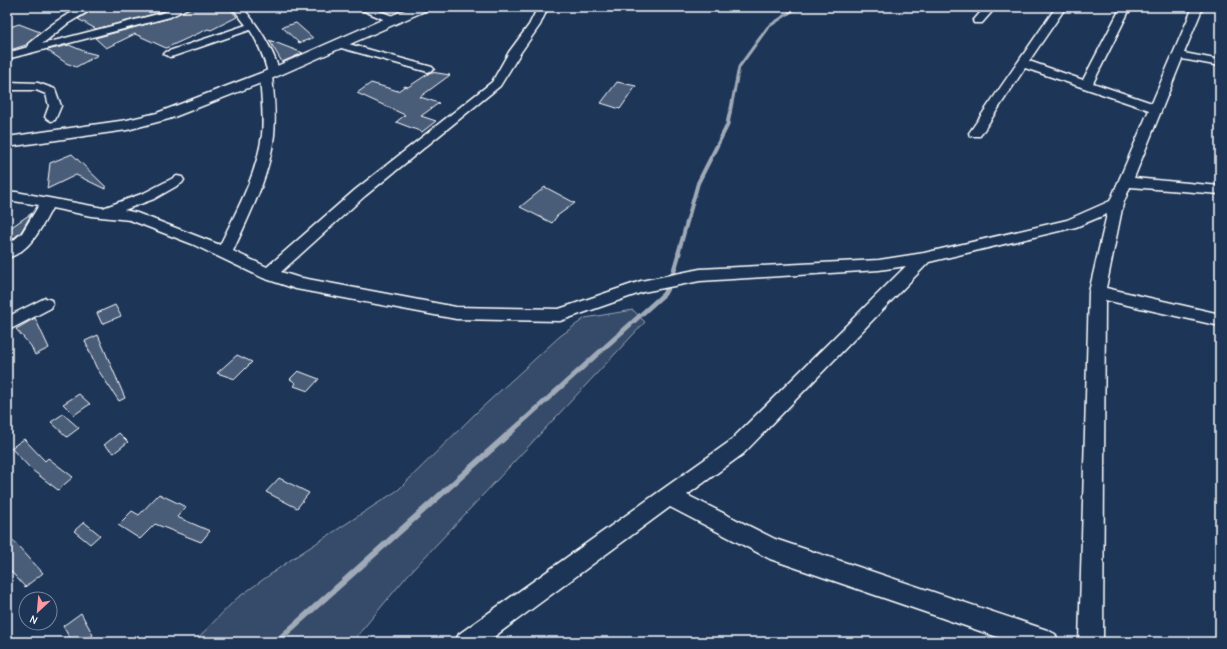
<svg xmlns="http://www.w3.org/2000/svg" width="1227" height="649" viewBox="0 0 1227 649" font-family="'Comic Neue',sans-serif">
  <rect width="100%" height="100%" fill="#1d3557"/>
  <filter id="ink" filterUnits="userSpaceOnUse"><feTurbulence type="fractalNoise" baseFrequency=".025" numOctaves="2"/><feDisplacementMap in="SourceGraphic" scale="8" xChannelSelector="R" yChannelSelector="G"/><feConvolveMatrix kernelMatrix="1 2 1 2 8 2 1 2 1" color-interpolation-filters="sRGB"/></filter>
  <g filter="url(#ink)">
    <path fill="#364b69" stroke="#9aa5b4" d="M633,310l12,12 -238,254 -55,66h-158l42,-43 53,-38 109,-71 79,-78 82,-75 26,-19z"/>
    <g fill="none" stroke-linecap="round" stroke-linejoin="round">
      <path stroke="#a0aab8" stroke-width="3" d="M730,113l9,-46 29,-40 30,-20"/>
      <path stroke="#a0aab8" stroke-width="4" d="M678,254l20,-71 29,-57 3,-14"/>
      <path stroke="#a0aab8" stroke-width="5" d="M513,430l151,-136 7,-13 8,-28"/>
      <path stroke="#a0aab8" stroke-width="6" d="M276,642l238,-213"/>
    </g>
    <g fill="#4a5d79" stroke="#fff">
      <path d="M56,7h116l-10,5 -66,17 -18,-10 10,-6 -5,-5 -16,5z"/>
      <path d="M191,7h37l9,10 -26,13 -3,-1 -42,19 -31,-14 -29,14 -11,-10 75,-20z"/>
      <path d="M296,23l17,15 -14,5 -17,-16z"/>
      <path d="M19,24l21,8 -14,13 -19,6v-23z"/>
      <path d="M269,40l34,13 -21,9z"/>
      <path d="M69,45l17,7 12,3 -22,12 -10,-4 -19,-13z"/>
      <path d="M431,72l19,3 -30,22 19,6 -18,13 15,5 -14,11 -26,-10 9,-7 -48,-22 14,-10 27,8 7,-5 3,1z"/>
      <path d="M617,82l19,4 -16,23 -19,-6z"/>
      <path d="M72,154l34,33 -1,2 -29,-14 -29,14 3,-26z"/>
      <path d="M545,187l30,16 -18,13 -5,7 -32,-16z"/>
      <path d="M32,213l-11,19 -14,12v-14z"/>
      <path d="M115,305l6,11 -19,8 -5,-11z"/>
      <path d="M35,318l14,30 -14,7 -4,-9 -15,-17z"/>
      <path d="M98,335l27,63 -6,3 -23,-34 -11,-26z"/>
      <path d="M237,355l15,7 -17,17 -18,-6z"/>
      <path d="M298,371l21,8 -11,12 -14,-5 2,-3 -6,-4z"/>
      <path d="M79,394l11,10 -16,11 -11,-11z"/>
      <path d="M63,414l16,14 -12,9 -16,-15z"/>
      <path d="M119,433l9,9 -14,11 -10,-8z"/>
      <path d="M24,439l21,22 3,-3 25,19 -15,13 -26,-20 -21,-22z"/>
      <path d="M279,478l30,15 -12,15 -31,-16z"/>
      <path d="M159,494l27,13 -9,10 33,14 -9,11 -46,-18 -15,15 -22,-14 14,-14 7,4z"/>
      <path d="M84,522l16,13 -10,9 -16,-13z"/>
      <path d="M7,534l36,39 -18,14 -18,-20z"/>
      <path d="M81,613l12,22 -9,7h-12l-9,-16z"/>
    </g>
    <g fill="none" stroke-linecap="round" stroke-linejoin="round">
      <defs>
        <g id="street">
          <path d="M176,7h14l-20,10 -163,42v-6l21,-6v-3c16,-13 34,-30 54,-35l5,3 -20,12 -25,20 120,-31z"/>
          <path d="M232,7h10c18,21 30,40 38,66l-2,2 -6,1c2,19 4,39 2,59 -4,40 -24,79 -41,116l34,16 88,-77 137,-108 17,-30 20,-27 9,-18h10l-8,18 -19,27 -21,34 -135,110 -84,76 16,5 159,30 103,2 82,-28 59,-12 179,-9 45,-7 143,-33 43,-19 39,-91 -124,-42 -45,68h-10l-1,-3 87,-126h10l-37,54 54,19 38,-73h10l-38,76 59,20 41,-96h10l-19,46 36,7v6l-38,-7 -48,119 86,8v8l-90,-7 -7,17 -17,84 114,26v12l-115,-26 -2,342h-24l10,-350 18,-78 -31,13 -147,35 -186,192 -56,41 88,44 272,91 8,4 4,8h-47l-242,-83 -100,-52 -183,135h-32l4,-8 270,-192 177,-176 -27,4 -179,11 -57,11 -83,29 -104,-2 -160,-30 -33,-11 -71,-34 -62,-24 -39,-4 -39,-8c-10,19 -22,44 -45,50v-12l15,-13 17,-28 -32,-5v-8h9l87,16 41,-15 33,-17 5,1 2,3 -2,3 -28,16 -30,11 13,3 83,32c17,-35 37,-71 42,-110 2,-20 -1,-40 -2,-59l2,-2 6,-1c-4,-15 -9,-29 -18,-43l-76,26 -4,1 -6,-3 2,-2 80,-27z"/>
          <path d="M355,7h14l29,11 1,2 -1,2h-8z"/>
          <path d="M985,7h11l-14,16h-8l-1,-2z"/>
          <path d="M338,41l94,26 2,2 -6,3 -94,-26 -1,-2 1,-2z"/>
          <path d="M7,82l31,1 17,6 6,17 -6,14 -4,1 -6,-4 4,-11 -3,-12 -10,-4h-29z"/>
          <path d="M45,298l6,2 2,4 -2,4 -44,23v-14z"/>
        </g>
        <path id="secondary" d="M411,7h17l-1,3 -156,69 -102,40 -42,11 -120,17v-10l120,-17 30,-7 104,-40z"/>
      </defs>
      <use href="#street" stroke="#fff" stroke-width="3"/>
      <use href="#secondary" stroke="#fff" stroke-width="3"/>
      <use href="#street" fill="#1d3557" fill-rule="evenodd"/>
      <use href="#secondary" fill="#1d3557" fill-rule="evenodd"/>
    </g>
  </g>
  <rect width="1227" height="649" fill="none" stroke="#1d3557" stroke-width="24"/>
  <rect x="12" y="12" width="1203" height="625" fill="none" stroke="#fff" stroke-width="1.5" filter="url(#ink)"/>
  <g transform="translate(38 611) rotate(206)"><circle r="19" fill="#1d3557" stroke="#77869a"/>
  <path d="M0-3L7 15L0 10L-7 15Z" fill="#ff9aa2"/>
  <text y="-6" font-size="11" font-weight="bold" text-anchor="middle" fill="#ffffff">N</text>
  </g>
</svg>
